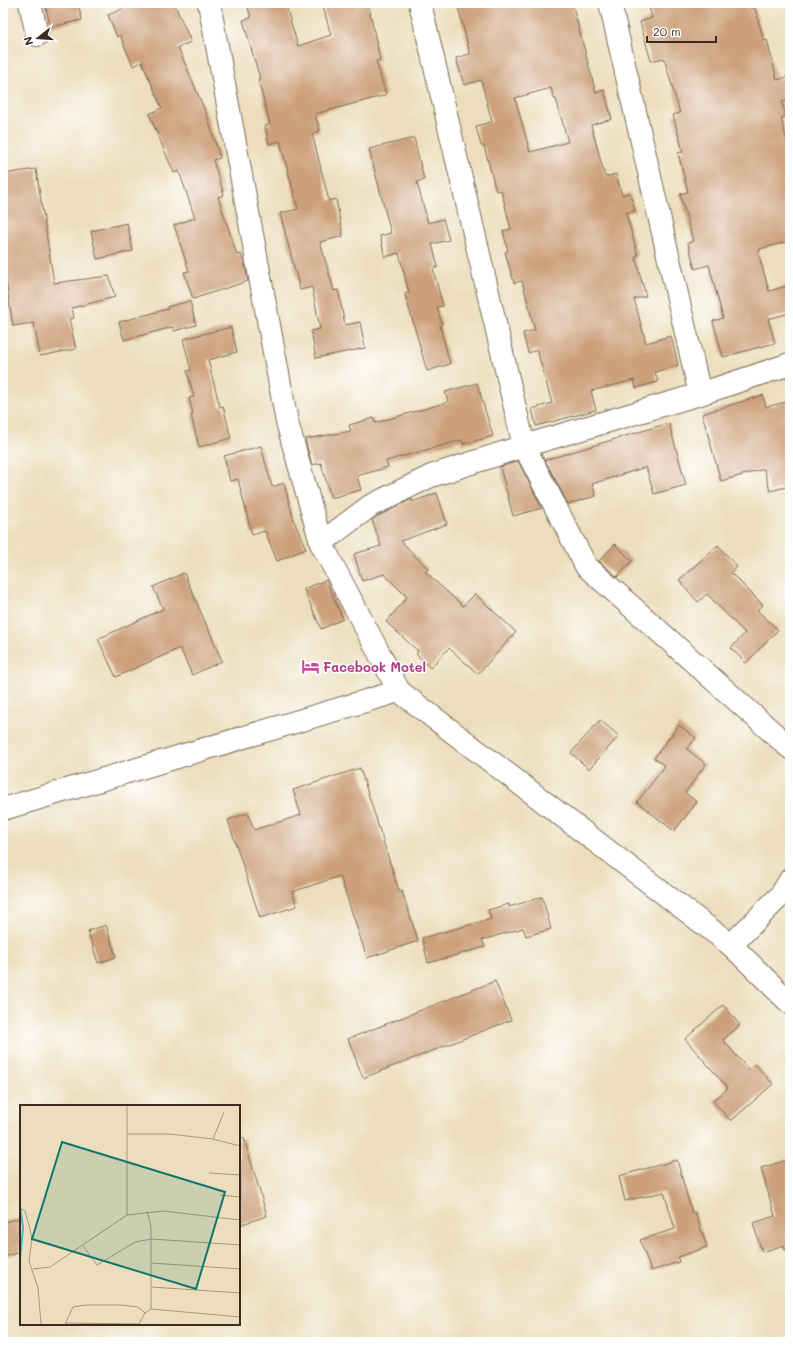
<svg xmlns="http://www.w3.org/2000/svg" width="793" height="1345" viewBox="0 0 793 1345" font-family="Mali,sans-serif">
  <rect width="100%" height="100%" fill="#fff"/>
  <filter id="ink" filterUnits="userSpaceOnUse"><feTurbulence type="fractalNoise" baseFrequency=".025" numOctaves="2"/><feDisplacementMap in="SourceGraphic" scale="8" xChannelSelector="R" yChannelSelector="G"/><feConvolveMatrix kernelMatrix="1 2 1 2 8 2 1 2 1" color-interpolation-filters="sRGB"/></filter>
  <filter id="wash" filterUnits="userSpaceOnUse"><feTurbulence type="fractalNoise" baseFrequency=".012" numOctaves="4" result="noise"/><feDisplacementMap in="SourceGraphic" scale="16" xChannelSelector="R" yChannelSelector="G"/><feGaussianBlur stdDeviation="0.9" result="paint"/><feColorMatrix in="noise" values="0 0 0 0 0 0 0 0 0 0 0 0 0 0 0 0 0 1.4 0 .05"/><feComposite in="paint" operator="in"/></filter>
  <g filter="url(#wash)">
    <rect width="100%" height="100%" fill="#ecdebc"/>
    <g id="blocks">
      <g fill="#cca07a" fill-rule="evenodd">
        <path d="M45,3h33l4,17 -32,7z"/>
        <path d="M137,3h37l17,39 -13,5 30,71 12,40 -7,2 11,35 -6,2 19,58 4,-1 4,12 3,15 -55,18 -9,-27 5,-1 -15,-46 21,-7 -16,-47 -5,2 -25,-59 13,-6 -20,-46 -9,4 -13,-31 -3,2 -9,-22z"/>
        <path d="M247,3h38l13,43 33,-11 -9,-32h46l12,57 -4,1 10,34 -71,19 5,17 -8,2 17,68 7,-2 7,37 -23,6 14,49 4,-1 7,35 15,-3 5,26 -49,10 -5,-27 9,-2 -8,-42 -12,3 -20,-77 18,-4 -18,-68 -11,3 -4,-18 5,-2 -12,-45h2l-17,-59 8,-2z"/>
        <path d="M457,3h115l24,90 8,-3 8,29 -21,6 14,52 11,-3 6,21 8,-2 5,18 -9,2 12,43 -3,1 11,39 -12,3 12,44 25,-7 7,29 -23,7 3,10 -22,6 -2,-8 -43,11 5,19 -60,16 -4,-17 20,-6 -15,-53 -9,3 -5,-20 12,-3 -13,-49 -8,2 -9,-31 3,-1 -5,-20 8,-2 -10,-39 -5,1 -12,-45h-3l-5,-20 16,-4 -11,-42 -17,5 -8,-27 14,-4zM551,88l3,11h2l12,43 -38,10 -15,-54z"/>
        <path d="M648,3h103v6l4,-1 9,33 3,-1 10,40 13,-4v24l-8,2 4,15 -5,1 9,35v88l-30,8v2l-2,1 11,39 21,-6v28l-22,6 7,24 -52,14 -10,-36 10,-3 -14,-53 -14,4 -7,-26 5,-2 -13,-47 8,-2 -10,-39 5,-1 -10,-37 7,-2 -16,-55 -13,3 -11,-39 12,-4z"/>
        <path d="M414,138l10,42 -7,2 11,41 15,-4 6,21 -17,4 6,23 -5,2 10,37 -6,1 5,18 -2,1 10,38 -23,7 -22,-77 4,-1 -10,-40 -14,4 -5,-21 11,-3 -22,-84z"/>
        <path d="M36,169l18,114 55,-7 6,21 -43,11 2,10 -5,1 7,30 -36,7 -6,-33 -21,3 -10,-64v-88z"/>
        <path d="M127,223l6,28 -36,8 -6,-28z"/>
        <path d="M190,301l6,24 -22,6 -1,-4 -49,13 -5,-18 49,-13 -1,-2z"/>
        <path d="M231,327l6,25 -29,8 12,47 3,-1 8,32 -32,9 -8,-32 2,-1 -4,-16 5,-1 -7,-26 4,-1 -8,-31z"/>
        <path d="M477,383l16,53 -30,8 -1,-4 -76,21 2,6 -31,9 4,14 -30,8 -10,-35 -9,2 -7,-26 46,-8 -2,-6 25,-7 1,5 73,-21 -3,-10z"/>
        <path d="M763,395l3,12 24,-6v85l-20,5 -6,-22 -43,12 -19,-67z"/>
        <path d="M669,423l17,62 -32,9 -8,-27 -54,17 4,12 -28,8 -23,-44z"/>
        <path d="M261,446l11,41 12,-4 10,38 12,28 -29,12 -12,-30 -13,4 -14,-56 -8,2 -6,-25z"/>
        <path d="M518,461l24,47 -29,8 -13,-49z"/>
        <path d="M437,493l10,31 -46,17 27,28 -3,3 38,34 12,-12 41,38 -38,42 -29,-26 -19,20 -14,-14 2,-3 -32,-29 21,-25 -23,-23 -22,7 -8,-27 27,-8 -9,-26 5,-3 35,-18v3z"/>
        <path d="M615,544l17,17 -15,16 -18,-16z"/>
        <path d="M718,545l19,22 -6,6 32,32 -6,5 21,20 -32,33 -15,-15 14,-15 -38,-39 -9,8 -19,-22z"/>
        <path d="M184,573l38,88 -30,14 -12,-27 -64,29 -18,-38 65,-30 -10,-22z"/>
        <path d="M326,580l17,39 -22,10 -17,-40z"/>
        <path d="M600,720l19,16 -30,33 -18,-16z"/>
        <path d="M679,725l17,13 -9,11 19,15 -21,29 12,9 -23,29 -37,-29 28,-36 -11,-8z"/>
        <path d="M360,768l39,123h3l16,50 -51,17 -27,-82 -48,16 5,14 -37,12 -32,-98 20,-7 6,17 47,-15 -8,-25z"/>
        <path d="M542,897l9,32 -25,7 -3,-8 -41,12 3,7 -57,16 -6,-25 69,-19 -3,-9 21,-6v3z"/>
        <path d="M106,925l10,32 -18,6 -10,-32z"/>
        <path d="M495,981l16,39 -148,58 -15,-39z"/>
        <path d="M723,1005l17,20 -17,15 26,30 6,-6 18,20 -42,37 -18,-20 15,-13 -43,-49z"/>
        <path d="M244,1138l23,78 -28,9v-86z"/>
        <path d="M790,1159v90l-5,1 -1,-5 -22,7 -9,-29 22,-7 -14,-48z"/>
        <path d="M677,1160l15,53 3,-1 12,35 -29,10 1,5 -28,9 -11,-31 35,-11 -11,-37 -39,9 -6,-25z"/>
        <path d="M21,1218v34l-18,5v-35z"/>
      </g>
    </g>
  </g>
  <g filter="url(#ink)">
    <use href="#blocks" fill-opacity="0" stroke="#796955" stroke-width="1"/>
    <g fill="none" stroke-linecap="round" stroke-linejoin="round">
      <defs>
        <g id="minor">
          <path d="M30,3l7,32"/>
          <path d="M209,3l78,419 34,121 78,148 332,254 59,58"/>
          <path d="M420,3l104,443 62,120 204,182"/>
          <path d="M610,3l90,391"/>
          <path d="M321,543l49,-37 61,-30 93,-30 176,-52 90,-30"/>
          <path d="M3,809l396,-118"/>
          <path d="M731,945l50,-50 9,-15"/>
        </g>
      </defs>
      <use href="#minor" stroke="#796955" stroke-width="24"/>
      <use href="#minor" stroke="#fff" stroke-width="22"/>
    </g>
  </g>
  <defs>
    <symbol id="hotel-bare" viewBox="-9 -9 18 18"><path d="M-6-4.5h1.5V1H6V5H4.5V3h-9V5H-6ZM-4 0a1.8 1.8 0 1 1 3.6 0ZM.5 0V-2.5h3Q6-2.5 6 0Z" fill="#d1479c" stroke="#fff" stroke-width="2.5" paint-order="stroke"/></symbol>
  </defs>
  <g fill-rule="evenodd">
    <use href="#hotel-bare" x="298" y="654" width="25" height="25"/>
  </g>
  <g text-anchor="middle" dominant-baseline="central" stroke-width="3" stroke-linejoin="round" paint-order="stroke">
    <g font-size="13" font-weight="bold" fill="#b23c85" stroke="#fff" text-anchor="start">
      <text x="323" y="666">Facebook Motel</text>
    </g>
  </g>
  <g transform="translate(20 1105)">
    <rect width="220" height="220" fill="#ecdebc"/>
    <path fill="none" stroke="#4eb5cc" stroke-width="2" d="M0,101l3,22 -3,31"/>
    <path fill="none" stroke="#a5967d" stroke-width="1" d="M107,29h42l44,5 27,7M193,34l11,-27M189,68l31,2M200,90l20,2M0,103l5,3 5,18 2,10 -3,22 9,27 3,36M127,106l4,16v82M107,110v-109M63,141l14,19 38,-23 17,-3 88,6M131,158l89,6M13,164l17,-2 77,-52 36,-4 77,9M132,182l88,6M45,218l74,1M45,219l8,-17 13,-2h35l17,2 7,6M119,219l6,-11 6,-4 89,8"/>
    <path fill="#0f766e" fill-opacity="0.15" stroke="#0f766e" stroke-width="2" d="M42,37l163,50 -29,97 -164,-50z"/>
    <rect width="220" height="220" fill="none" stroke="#3b2a1e" stroke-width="2"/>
  </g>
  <rect width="793" height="1345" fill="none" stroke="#fff" stroke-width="16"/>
  <g transform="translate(38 38) rotate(253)" stroke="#ffffff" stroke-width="3" paint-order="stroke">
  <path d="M0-3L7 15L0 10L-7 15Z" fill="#3b2a1e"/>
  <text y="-6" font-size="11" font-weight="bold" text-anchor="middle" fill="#3b2a1e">N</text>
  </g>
  <path d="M647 36v6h69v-6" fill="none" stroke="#3b2a1e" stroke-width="2"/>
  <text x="653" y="36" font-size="12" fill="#3b2a1e" stroke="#ffffff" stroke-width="3" paint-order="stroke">20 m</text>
</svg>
